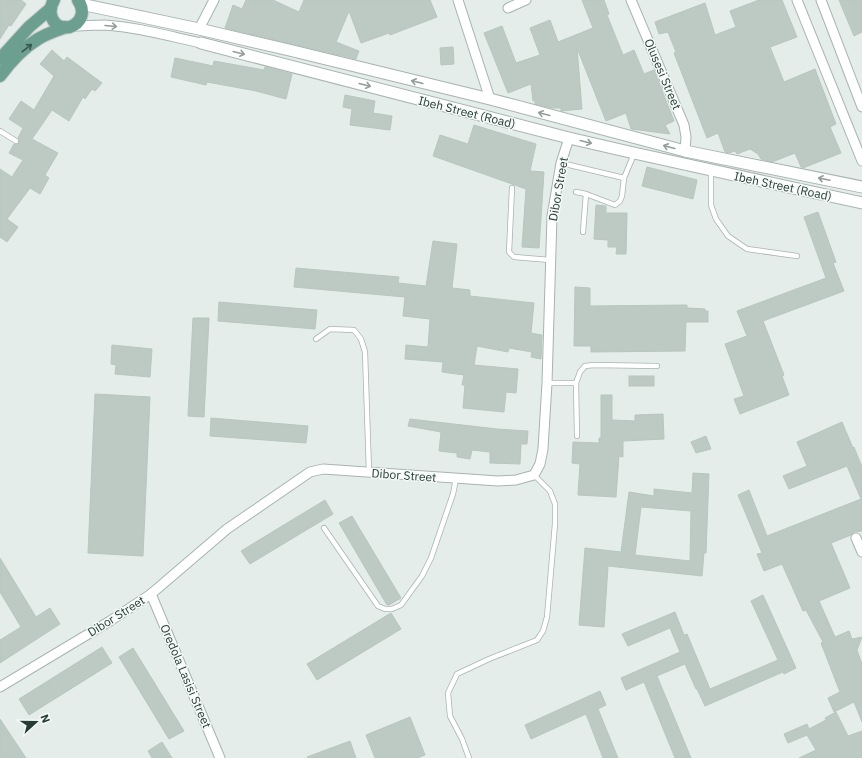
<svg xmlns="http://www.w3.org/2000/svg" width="862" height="758" viewBox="0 0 862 758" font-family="'IBM Plex Sans',sans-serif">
  <rect width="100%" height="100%" fill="#e4ede9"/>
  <g fill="#bdcac4" stroke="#b7c6bf" fill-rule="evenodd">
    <path d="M0,0h21l5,4 -15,22 -2,-1 -9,14z"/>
    <path d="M246,0h27l26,12 5,-12h126l7,17 -47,18 -1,-2 -28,10 -12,-32 -13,31 23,9 -3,8 -131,-31 8,-23 9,4z"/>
    <path d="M582,0h22l5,14 -2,1 16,40 11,-5 10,24 10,-4 20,51 -9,4 5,9 -39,-5 -5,-16 -20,8 -29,-73 5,61 -21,2v-3h-9l-17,-4v-4l-2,1 -2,-17 -23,9 -24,-60 18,-7 14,37 24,-8 -10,-27 20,-8 8,22 35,-14z"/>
    <path d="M759,0h23l15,37 -27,10 14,35 31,-13 21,55 -6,3 11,26 -38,15 -2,-1 -6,-14 -23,9 -11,-3 -3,-5 -8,-5 -13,5 -2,-3 -6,2 -4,-1 -7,-19 -11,5 -33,-85 2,-1 -8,-20 -9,2 -4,-12 50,-19 10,32 21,-8 -6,-16z"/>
    <path d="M839,0h23v32l-8,4z"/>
    <path d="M453,47l1,17 -13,1 -1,-17z"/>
    <path d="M52,50l12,11 3,-4 35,26 -7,8 -3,-2 -7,10 -2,-2 -14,24 -17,-11 -20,29 26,14 -13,22 4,3 -9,16 -10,-6 -23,31 11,8 -11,15 -7,-5v-68l12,8 11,-17 -14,-7 5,-9h3l2,-1v-3l-1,-2 5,-10 -14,-9 12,-18 13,9 20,-34 -14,-12z"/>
    <path d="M175,58l38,8 1,-5 50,9 1,-3 27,7 -6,25 -30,-8 -49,-9 -1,3 -35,-8z"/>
    <path d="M345,95l30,6 -2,12 19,3 -2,14 -40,-5 2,-16 -9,-2z"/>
    <path d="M474,125l62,19 -6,27 14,1 -5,76 -17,-1 4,-58 -93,-33 7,-21 28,9z"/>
    <path d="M647,167l50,13 -4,19 -51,-13z"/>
    <path d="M596,205l10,1v7h21l-1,41h-10l1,-7h-9v-7l-14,-1z"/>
    <path d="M818,212l18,50 -3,1 11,28 -81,30 21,54 -2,1 7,19 -49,19 -6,-15 10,-3 -19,-52 22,-8 -10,-25 89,-33 -22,-61z"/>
    <path d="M433,241l24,3 -5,44 18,2v6l64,7 -3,30 11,2 -1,24 -10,-2 1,-5 -23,-4 -1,4 -31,-6 -3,19 44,4 -2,24 -10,-1 -2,20 -41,-4 2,-23h-3l2,-10 -22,-3 1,-10 -38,-3 1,-14 22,2 2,-28 -27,-3 2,-19 -111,-10 2,-19 103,9 -1,6 28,3z"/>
    <path d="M575,287l15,1v18l97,-1v3l18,1v2h3v11h-22l-1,29 -94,1v-6h-17z"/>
    <path d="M219,302l98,8 -2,19 -97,-8z"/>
    <path d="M193,318h16l-5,99 -16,-1z"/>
    <path d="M112,345l40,4 -2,28 -35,-3 1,-9 -5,-1z"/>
    <rect x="629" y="376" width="25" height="10"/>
    <path d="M95,394l55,3 -7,159 -55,-3z"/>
    <path d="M601,395h11v25l23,1v-6l28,-1 1,25 -41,2v16l-4,-1 -3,41 -38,-2 2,-31 -8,-1 1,-21 26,1v-5h2z"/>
    <path d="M211,418l97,8 -2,17 -96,-7z"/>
    <path d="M410,419l87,10 31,2 -1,13h-6l-1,20 -30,-1v-11l-18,-2 -2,9 -13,-2v-4l-18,-2 2,-19 -33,-6z"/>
    <path d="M842,422l11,26 1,-1 8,20v64l-8,1 -3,3 -20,8 19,45 -31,13 16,36 14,-6 3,8 10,-2 -5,13 5,14v58l-8,-20 -20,10 -6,-14 12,-6 -19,-49 2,-1 -17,-32 -3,1 -21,-47 -18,7 -7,-17 5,-1 -24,-58 11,-5 18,46 94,-37 -14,-33 -58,23 -6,-13 24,-10 -10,-24z"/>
    <path d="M706,436l5,13 -15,4 -5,-11z"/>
    <path d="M693,473l16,1 -3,79h-2l-2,23 -94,-10 -4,61 -25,-2 6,-77 36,4 8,-60 25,4v-7l38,4zM641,507l50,4 -1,50 -55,-6z"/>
    <path d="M325,500l8,14 -83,50 -9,-13z"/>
    <path d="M352,516l49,82 -12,7h-2l-48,-82z"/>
    <path d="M0,558l36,59 14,-9 10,16 -60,39v-23l21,-13 -21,-35z"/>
    <path d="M763,595l33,73 -12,6 -1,-2 -78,34 -8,-17h-1l-11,-25 -28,12 34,82h-16l-31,-76 -18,8 -5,-12 59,-26 -10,-24 -42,18 -6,-12 53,-22 9,23 3,-1 23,55 68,-29 -27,-59z"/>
    <path d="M391,613l10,16 -84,51 -10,-16z"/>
    <path d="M102,647l10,16 -83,52 -10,-16z"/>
    <path d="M133,648l51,83 -15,8 -50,-82z"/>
    <path d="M600,691l6,14 -8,4 20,49h-15l-17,-44 -55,25 -6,-14z"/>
    <path d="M836,712l12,24 14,-5v27h-63l17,-8 -9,-15 -19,8 -4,-9 23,-10 2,5 17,-9 -1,-2z"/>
    <path d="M410,717l15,38 -8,3h-42l-9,-23z"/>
    <path d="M0,719l26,39h-26z"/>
    <path d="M350,741l6,17h-48l-1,-1z"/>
    <path d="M162,742l10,16h-20l-4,-7z"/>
  </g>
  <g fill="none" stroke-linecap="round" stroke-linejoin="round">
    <defs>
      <g id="service">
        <path d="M0,131l16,10"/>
        <path d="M561,163l63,15"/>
        <path d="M711,170v35l5,14 12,17 19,13 50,7"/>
        <path d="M512,188l-3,64 5,5 36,3"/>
        <path d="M576,192l10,2"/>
        <path d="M583,232l3,-38 29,11 5,-4 2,-5 2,-18 10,-24"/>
        <path d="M316,339l14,-10 24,1 7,9 4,13 4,120"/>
        <path d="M547,383h29l4,-11 5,-6 9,-1 63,1"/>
        <path d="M576,383l1,53"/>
        <path d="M324,528l54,78 7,3h7l9,-4 21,-29 9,-18 22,-64 3,-16"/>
        <path d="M469,758l-7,-19 -12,-23 -2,-23 9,-19 32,-15 48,-19 6,-9 4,-14 8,-93v-20l-5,-13 -16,-16"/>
      </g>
      <g id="minor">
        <path d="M458,0l32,99"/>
        <path d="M631,0l53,125 2,12 -1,14"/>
        <path d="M797,0l65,161"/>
        <path d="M821,0l41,107"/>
        <path d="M508,8l18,-8"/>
        <path d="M72,26c11,0 21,-1 32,-1 33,2 65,11 97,18"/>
        <path d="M199,29l15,-29"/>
        <path d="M856,538l6,14"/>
        <path d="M151,594l69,164"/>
        <path d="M0,687l110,-66 41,-27 76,-65 83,-57 13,-3 175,12 18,-1 18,-5 6,-11 3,-15 4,-66 5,-167 9,-53 8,-25"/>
      </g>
      <g id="tertiary">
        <path d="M81,4l118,25 90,21 201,49 195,52 177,36"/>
        <path d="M201,43l368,95 65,15 228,50"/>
      </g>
      <g id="primary">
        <path d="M54,0c-3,5 -5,11 -2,18 9,21 41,4 26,-18"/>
        <path d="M0,59l29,-32 21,-18"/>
        <path d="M0,76c11,-15 23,-28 38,-37 8,-5 18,-8 27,-12"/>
      </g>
    </defs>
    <use href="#service" stroke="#a7b5af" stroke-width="6"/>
    <use href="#minor" stroke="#a7b5af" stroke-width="11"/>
    <use href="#tertiary" stroke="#a7b5af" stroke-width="13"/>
    <use href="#primary" stroke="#c2c9c6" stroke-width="14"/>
    <use href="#service" stroke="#fff" stroke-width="4.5"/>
    <use href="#minor" stroke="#fff" stroke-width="9"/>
    <use href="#tertiary" stroke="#fff" stroke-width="11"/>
    <use href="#primary" stroke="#6c9f8f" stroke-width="12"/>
  </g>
  <defs><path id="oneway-shaft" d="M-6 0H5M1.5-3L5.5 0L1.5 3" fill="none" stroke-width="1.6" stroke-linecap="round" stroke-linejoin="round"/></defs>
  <g stroke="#929e9a">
    <use href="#oneway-shaft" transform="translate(111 26) rotate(5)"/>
    <use href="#oneway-shaft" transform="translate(239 53) rotate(14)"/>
    <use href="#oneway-shaft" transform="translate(417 82) rotate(-166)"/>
    <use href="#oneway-shaft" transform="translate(365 85) rotate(14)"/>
    <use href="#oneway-shaft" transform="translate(544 114) rotate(-165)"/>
    <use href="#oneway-shaft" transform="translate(586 142) rotate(14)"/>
    <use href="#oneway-shaft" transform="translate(669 147) rotate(-165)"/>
    <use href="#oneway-shaft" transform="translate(824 179) rotate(-168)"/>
  </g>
  <use stroke="#37564c" href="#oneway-shaft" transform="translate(27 48) rotate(-38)"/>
  <g text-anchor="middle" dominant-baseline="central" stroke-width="3" stroke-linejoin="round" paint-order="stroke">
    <g font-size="12" fill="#253d35" stroke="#f5f9f7">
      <text transform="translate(663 74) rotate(67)">Olusesi Street</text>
      <text transform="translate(467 112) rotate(14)">Ibeh Street (Road)</text>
      <text transform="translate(783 186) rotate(12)">Ibeh Street (Road)</text>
      <text transform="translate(558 189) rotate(-80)">Dibor Street</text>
      <text transform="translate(404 475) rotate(4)">Dibor Street</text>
      <text transform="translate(116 616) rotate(-32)">Dibor Street</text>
      <text transform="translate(186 676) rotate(67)">Oredola Lasisi Street</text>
    </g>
  </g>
  <g transform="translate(36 722) rotate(69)" stroke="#f5f9f7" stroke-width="3" paint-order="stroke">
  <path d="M0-3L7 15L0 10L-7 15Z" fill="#253d35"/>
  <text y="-6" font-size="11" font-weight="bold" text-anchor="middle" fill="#253d35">N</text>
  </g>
</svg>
